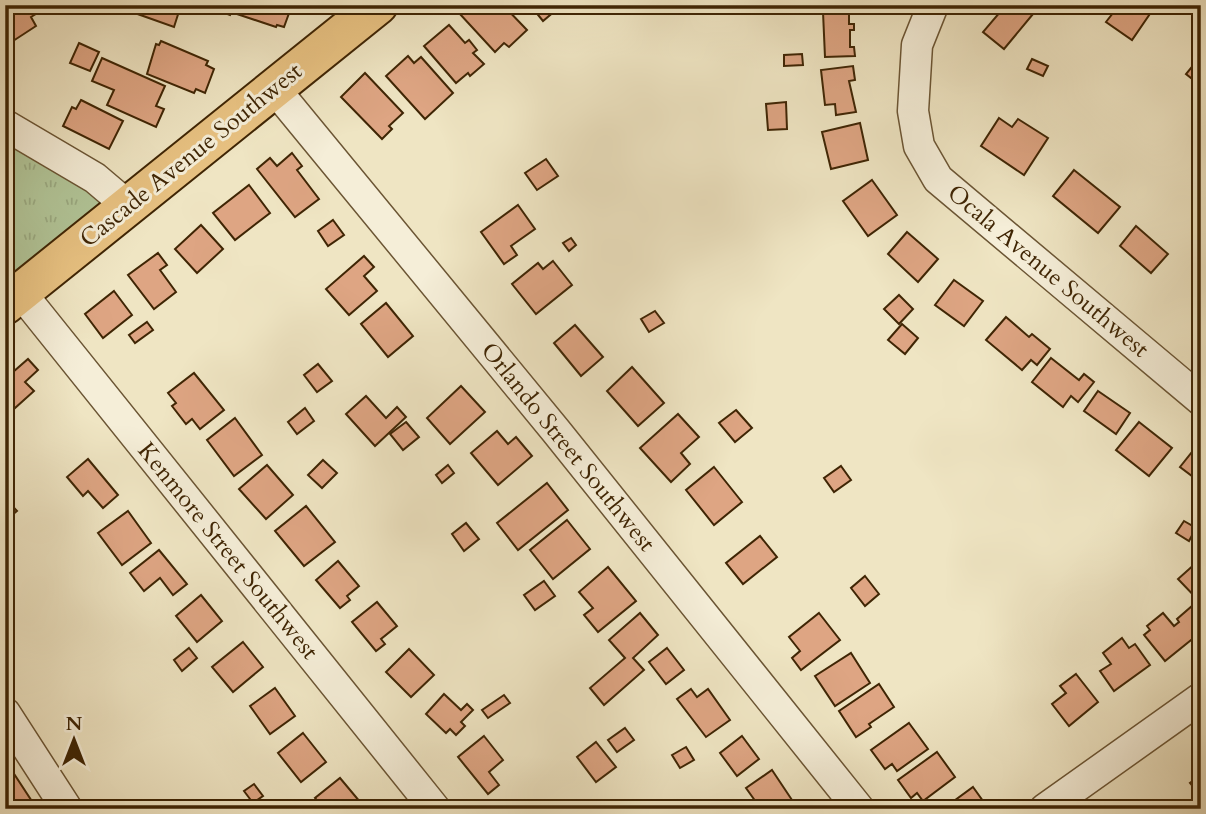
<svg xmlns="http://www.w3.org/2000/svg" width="1206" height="814" viewBox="0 0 1206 814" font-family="Cardo,serif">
  <defs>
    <pattern id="park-tufts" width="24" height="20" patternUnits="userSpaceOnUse" patternTransform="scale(1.75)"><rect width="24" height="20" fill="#b2c699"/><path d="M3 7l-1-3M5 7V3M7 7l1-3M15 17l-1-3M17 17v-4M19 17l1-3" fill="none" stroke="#9aaa82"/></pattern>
  </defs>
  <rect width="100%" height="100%" fill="#efe5c3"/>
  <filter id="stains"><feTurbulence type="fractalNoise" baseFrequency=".00286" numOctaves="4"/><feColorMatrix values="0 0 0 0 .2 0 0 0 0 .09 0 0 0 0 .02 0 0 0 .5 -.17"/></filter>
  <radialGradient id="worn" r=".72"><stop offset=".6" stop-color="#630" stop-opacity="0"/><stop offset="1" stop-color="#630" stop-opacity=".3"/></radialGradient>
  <path fill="url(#park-tufts)" stroke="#78764e" stroke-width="2" d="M5,122l134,78 -134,115z"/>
  <g fill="#dea583" stroke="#3f2504" stroke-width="2">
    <path d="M5,5h36l3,4 -13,8 5,9 -26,17 -5,-7z"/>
    <path d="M134,5h47l-7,22 -42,-15z"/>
    <path d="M292,5l-8,22 -7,-2 -1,2 -45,-15 -1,3 -8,-3 1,-5 -4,-1z"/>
    <path d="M467,5h36l24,25 -18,17 -5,-4 -9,9 -36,-39z"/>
    <path d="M530,5h32l-19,16z"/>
    <path d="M1006,5h17l10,9 -29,35 -21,-17z"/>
    <path d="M1102,5h54l-24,35 -26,-18 7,-9z"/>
    <path d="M823,12h26v12h5v6h-4v17h4l1,9 -30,1z"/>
    <path d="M449,25l16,18 4,-3 8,10 -4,3 11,11 -14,12 -2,-3 -12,10 -32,-37z"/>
    <path d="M161,41l47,20 -2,4 8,4 -9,24 -9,-4 -2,4 -47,-19 9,-30 3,1z"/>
    <path d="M79,43l20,9 -9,19 -20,-8z"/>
    <path d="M1201,49v37l-15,-12 14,-17 -4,-2z"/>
    <path d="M802,54l1,11 -19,1v-11z"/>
    <path d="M408,56l6,7 7,-6 32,36 -28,26 -39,-43z"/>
    <path d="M102,58l63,28 -9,20 8,3 -8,18 -49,-22 7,-15 -22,-9z"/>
    <path d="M1032,59l16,7 -5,10 -16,-7z"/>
    <path d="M853,66l2,14 -6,1 7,31 -20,3 -1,-11 -10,1 -4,-35z"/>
    <path d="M365,73l38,40 -14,13 3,3 -10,10 -41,-42z"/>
    <path d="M81,100l42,21 -14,28 -46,-23 9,-19 4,2z"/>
    <path d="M786,102l1,27 -19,1 -2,-26z"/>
    <path d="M999,118l13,9 6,-8 30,19 -24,37 -43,-29z"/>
    <path d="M860,123l8,37 -37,9 -9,-37z"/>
    <path d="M292,153l10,13 -5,4 22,29 -24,18 -38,-48 13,-11 7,8z"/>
    <path d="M546,159l12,17 -21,14 -12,-17z"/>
    <path d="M1074,170l46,37 -22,26 -45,-37z"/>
    <path d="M872,180l25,35 -29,21 -25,-35z"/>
    <path d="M249,185l21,28 -35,27 -22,-27z"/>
    <path d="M518,205l17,24 -24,17 6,9 -13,9 -23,-32z"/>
    <path d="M333,220l11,15 -16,11 -10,-15z"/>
    <path d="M201,225l22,24 -26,24 -22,-24z"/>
    <path d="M1136,226l32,28 -17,19 -31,-27z"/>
    <path d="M907,232l31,27 -20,23 -30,-28z"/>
    <path d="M571,238l5,7 -7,6 -6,-8z"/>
    <path d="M158,253l9,12 -7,5 16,22 -22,17 -26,-34z"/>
    <path d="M364,256l10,11 -10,9 13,15 -28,24 -23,-26z"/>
    <path d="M553,261l19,24 -36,29 -24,-30 26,-21 5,6z"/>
    <path d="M954,280l29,21 -19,25 -29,-21z"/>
    <path d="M114,291l18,24 -29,23 -18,-24z"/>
    <path d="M899,295l14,14 -14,15 -15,-15z"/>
    <path d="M386,303l27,33 -25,21 -27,-33z"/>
    <path d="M655,311l9,12 -15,9 -8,-13z"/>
    <path d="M1006,317l23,20 3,-3 18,15 -13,16 -6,-5 -9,10 -36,-30z"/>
    <path d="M147,322l6,8 -18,13 -6,-8z"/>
    <path d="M902,324l16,14 -13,16 -17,-14z"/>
    <path d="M575,325l28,32 -22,19 -27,-33z"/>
    <path d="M1051,358l28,22 5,-6 10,8 -16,20 -7,-6 -8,11 -31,-25z"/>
    <path d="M28,359l10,11 -13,12 9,9 -19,17 -10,-11v-18z"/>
    <path d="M318,364l14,17 -15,11 -13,-17z"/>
    <path d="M632,367l32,36 -26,23 -31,-35z"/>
    <path d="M194,373l30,37 -24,19 -8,-10 -6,5 -14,-18 4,-3 -8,-10z"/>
    <path d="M461,386l24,26 -35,32 -23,-26z"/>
    <path d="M1098,391l32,22 -14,21 -32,-23z"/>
    <path d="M366,396l20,22 11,-11 9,10 -31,29 -29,-32z"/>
    <path d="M305,408l9,13 -17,13 -9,-12z"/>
    <path d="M736,410l16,18 -17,14 -16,-19z"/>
    <path d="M678,414l21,23 -18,16 9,11 -19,18 -31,-34z"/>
    <path d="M235,418l27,37 -28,21 -27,-36z"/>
    <path d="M406,422l13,15 -16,13 -13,-16z"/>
    <path d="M1139,422l33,26 -23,28 -33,-26z"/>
    <path d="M497,431l11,13 8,-7 16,19 -34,29 -27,-32z"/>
    <path d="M1192,452l9,7v6l-9,11 -12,-9z"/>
    <path d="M88,459l30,36 -15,13 -15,-17 -5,5 -16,-19z"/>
    <path d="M323,460l14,13 -15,15 -14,-13z"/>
    <path d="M267,465l26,30 -27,24 -27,-30z"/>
    <path d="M448,465l6,8 -12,10 -6,-8z"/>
    <path d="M841,466l10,14 -17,12 -10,-14z"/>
    <path d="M714,467l28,35 -28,23 -28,-35z"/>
    <path d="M547,483l21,27 -50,40 -21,-27z"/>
    <path d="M5,498l12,13 -12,10z"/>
    <path d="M306,506l29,36 -31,24 -29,-35z"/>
    <path d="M128,511l23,32 -29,22 -24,-32z"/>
    <path d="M567,520l23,29 -37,30 -23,-29z"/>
    <path d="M1184,521l12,7 -7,13 -13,-8z"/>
    <path d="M466,523l13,16 -15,12 -12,-17z"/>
    <path d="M760,536l17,21 -34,27 -17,-21z"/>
    <path d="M159,550l28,34 -14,11 -13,-17 -16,13 -14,-18z"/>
    <path d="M338,561l21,25 -12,10 3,4 -10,8 -24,-28z"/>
    <path d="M1196,563l5,6v34l-23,-24z"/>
    <path d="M608,567l28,34 -38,31 -14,-17 9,-7 -14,-16z"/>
    <path d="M865,576l14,18 -14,12 -14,-18z"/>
    <path d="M544,581l11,15 -20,14 -11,-15z"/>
    <path d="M201,595l21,26 -25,21 -21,-26z"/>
    <path d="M377,602l20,24 -16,13 4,5 -9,7 -24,-29z"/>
    <path d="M1192,606l9,10v16l-36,29 -21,-26 6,-5 -3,-4 16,-13 11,13 5,-4 -2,-3z"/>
    <path d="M640,613l18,22 -25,23 11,12 -40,35 -14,-17 35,-30 -16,-18z"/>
    <path d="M819,613l21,27 -39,30 -9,-12 8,-7 -11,-14z"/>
    <path d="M1122,638l7,10 6,-4 15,21 -36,26 -14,-20 11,-7 -8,-11z"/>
    <path d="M243,642l20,25 -30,25 -21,-25z"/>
    <path d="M189,648l8,10 -15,13 -8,-11z"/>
    <path d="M667,648l17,22 -18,14 -17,-22z"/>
    <path d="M409,649l25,26 -23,22 -25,-25z"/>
    <path d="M851,653l19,30 -35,23 -20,-30z"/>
    <path d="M1076,674l22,28 -29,24 -17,-22 14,-11 -6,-7z"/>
    <path d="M879,684l15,23 -25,17 2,3 -15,10 -17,-26z"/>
    <path d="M275,688l20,28 -25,18 -20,-28z"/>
    <path d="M691,689l6,8 11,-8 22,31 -24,17 -29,-38z"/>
    <path d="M444,694l17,16 6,-6 6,6 -12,12 4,4 -9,9 -6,-6 -4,4 -20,-19z"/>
    <path d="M504,695l6,8 -22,15 -6,-8z"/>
    <path d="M909,723l19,26 -31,22 -5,-7 -7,5 -14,-19z"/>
    <path d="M625,728l9,12 -17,12 -9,-12z"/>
    <path d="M303,733l23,29 -25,20 -23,-29z"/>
    <path d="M484,736l19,24 -14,12 10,13 -11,9 -30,-37z"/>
    <path d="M742,736l17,23 -22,17 -17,-23z"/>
    <path d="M596,742l20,25 -20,15 -19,-25z"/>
    <path d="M686,747l8,13 -14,8 -8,-13z"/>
    <path d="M937,752l18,25 -32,24 -6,-8 -6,5 -13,-18z"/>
    <path d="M5,760l32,49h-32z"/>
    <path d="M772,770l22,33 -7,6h-26l-15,-21z"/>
    <path d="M1201,775v21l-11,-13z"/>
    <path d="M340,778l26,31h-42l-9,-11z"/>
    <path d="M254,784l9,12 -10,7 -9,-12z"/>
    <path d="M973,787l10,14 -6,4 3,4h-37z"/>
  </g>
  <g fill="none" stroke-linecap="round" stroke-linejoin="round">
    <defs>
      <g id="minor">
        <path d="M933,5l-16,40 -4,66 6,35 19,33 263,221"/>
        <path d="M274,88l282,343 303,378"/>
        <path d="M5,125l90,53 33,28"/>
        <path d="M21,293l414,516"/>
        <path d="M5,713l62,96"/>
        <path d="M1045,809l156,-111"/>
      </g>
      <path id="major" d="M5,305l373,-300"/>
    </defs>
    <use href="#minor" stroke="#6b5534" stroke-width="33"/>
    <use href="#major" stroke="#3f2504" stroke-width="42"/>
    <use href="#minor" stroke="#f5eed8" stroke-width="30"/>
    <use href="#major" stroke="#e8c282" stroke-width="38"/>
  </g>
  <g text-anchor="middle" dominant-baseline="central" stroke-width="6" stroke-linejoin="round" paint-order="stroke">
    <g font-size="24" fill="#3f2504" stroke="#f5eed8">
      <text transform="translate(191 155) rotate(-39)">Cascade Avenue Southwest</text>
      <text transform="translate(1048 271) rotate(40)">Ocala Avenue Southwest</text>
      <text transform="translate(568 447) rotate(51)">Orlando Street Southwest</text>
      <text transform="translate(228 551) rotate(51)">Kenmore Street Southwest</text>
    </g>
  </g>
  <rect width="1206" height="814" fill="none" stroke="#efe5c3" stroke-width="28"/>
  <rect x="7" y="7" width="1192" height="800" fill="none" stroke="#3f2504" stroke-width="3.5"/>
  <rect x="14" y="14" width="1178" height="786" fill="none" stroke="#3f2504" stroke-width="2"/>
  <g transform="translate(74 740)" stroke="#f5eed8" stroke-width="5" paint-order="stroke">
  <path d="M0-5L12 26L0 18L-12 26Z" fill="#3f2504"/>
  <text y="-10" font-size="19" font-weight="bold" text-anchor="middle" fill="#3f2504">N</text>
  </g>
  <rect width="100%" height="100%" filter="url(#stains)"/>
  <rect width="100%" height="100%" fill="url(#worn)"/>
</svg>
